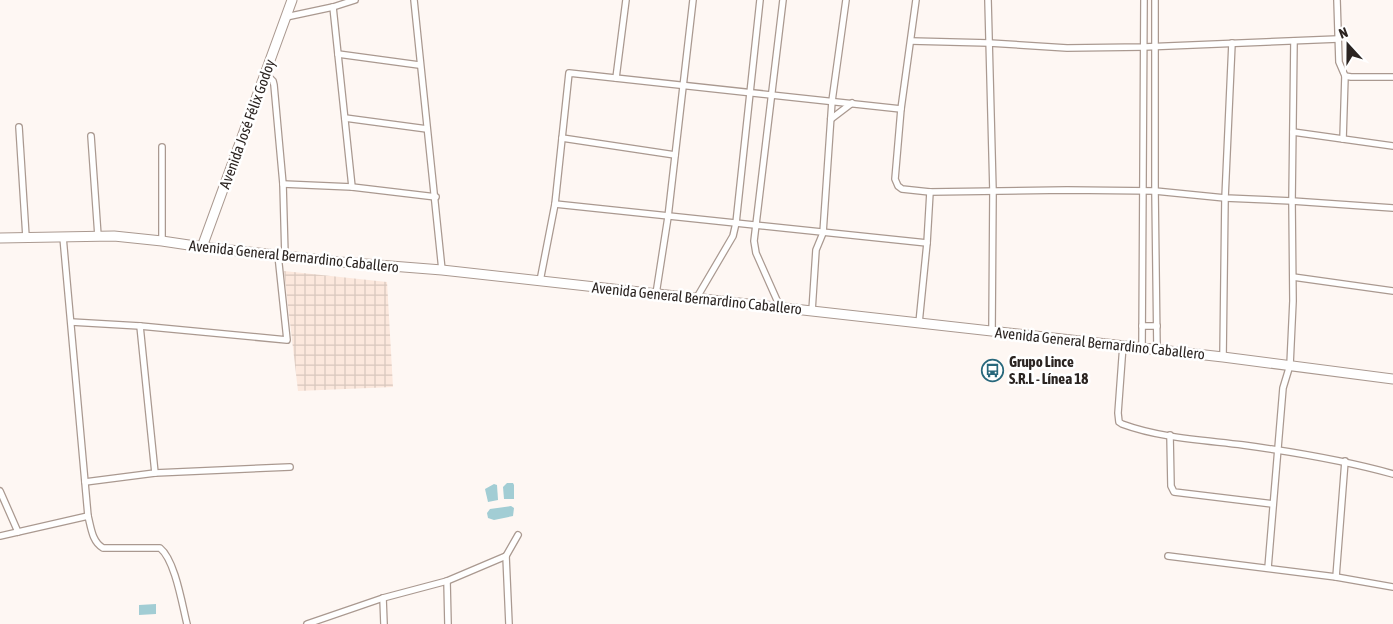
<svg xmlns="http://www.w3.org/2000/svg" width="1393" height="624" viewBox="0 0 1393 624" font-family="'Asap Condensed',sans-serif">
  <defs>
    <pattern id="industrial-grid" width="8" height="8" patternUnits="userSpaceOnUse" patternTransform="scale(1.25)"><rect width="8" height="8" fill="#fce8dd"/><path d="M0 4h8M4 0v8" fill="none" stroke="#d8c7bd"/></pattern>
  </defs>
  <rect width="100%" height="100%" fill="#fef7f3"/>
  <path fill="url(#industrial-grid)" d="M284,271l103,11 6,105 -95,4z"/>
  <g fill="#a2cdd4">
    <path d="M507,483h6l1,2v14h-10l-1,-12z"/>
    <path d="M494,484l3,1 1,15 -10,2 -3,-13z"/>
    <path d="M511,506l3,2 -1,8 -19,4 -6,-2 -1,-5 3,-4z"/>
    <path d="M156,604v10l-17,1v-10z"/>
  </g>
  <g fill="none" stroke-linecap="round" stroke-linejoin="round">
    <defs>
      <g id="minor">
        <path d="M414,0l28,270"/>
        <path d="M916,0l-15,109 -6,70 3,7 4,3 28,3 137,-2 88,1 70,7 67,3 101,7"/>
        <path d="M988,0l5,191 -1,140"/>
        <path d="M1155,0v191l2,158"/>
        <path d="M1337,0l2,62 6,14 6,1h42"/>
        <path d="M333,7l19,180"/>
        <path d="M286,17l47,-10 22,-7"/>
        <path d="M911,41l78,2 78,5 77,-1 194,-8"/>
        <path d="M338,54l81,11"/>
        <path d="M265,73l8,8 1,4 9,99 2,72"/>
        <path d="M616,78l10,-78"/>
        <path d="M345,118l82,11"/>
        <path d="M831,119l21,-16"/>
        <path d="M19,127l7,110"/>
        <path d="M1293,132l100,14"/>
        <path d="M91,136l7,100"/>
        <path d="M562,138l113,17"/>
        <path d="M1343,139l2,-63"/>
        <path d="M162,147v94"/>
        <path d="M283,184l69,3 84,10"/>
        <path d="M555,204l372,39"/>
        <path d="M63,237l25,279c3,11 4,26 15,32h57c15,12 22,56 27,76"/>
        <path d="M1293,277l100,14"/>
        <path d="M540,281l15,-77 14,-131 332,36"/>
        <path d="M656,294l12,-77 25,-217"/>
        <path d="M696,299l37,-63 3,-13 24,-223"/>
        <path d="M780,307l-24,-54 -2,-12 29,-241"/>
        <path d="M812,311l4,-61 7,-17 9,-132 14,-101"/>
        <path d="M71,322l69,4 147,14 -9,-85"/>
        <path d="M919,323l8,-80 3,-51"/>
        <path d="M1142,326h15"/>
        <path d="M1123,345l-5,68 1,9 3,2c38,14 81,16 121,21 51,7 100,15 150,29"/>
        <path d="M1142,348l2,-348"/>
        <path d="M1223,357l2,-159 7,-155"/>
        <path d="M1170,435l1,51 3,6 99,12"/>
        <path d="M155,473l135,-6"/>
        <path d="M85,482l70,-9 -15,-147"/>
        <path d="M0,491l18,41"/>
        <path d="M0,536l88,-20"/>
        <path d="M506,556l3,68"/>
        <path d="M1168,556l168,21 57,10"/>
        <path d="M1268,568l15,-180 7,-23 3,-64 -1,-100 2,-160"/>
        <path d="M1336,577l9,-116"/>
        <path d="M447,581l1,43"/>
        <path d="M383,598l1,26"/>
        <path d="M307,624l76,-26 64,-17 59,-25 12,-21"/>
      </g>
      <path id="secondary" d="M202,247l138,15 102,8 370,41 411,46 170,22"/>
      <path id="primary" d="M0,238l114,-2 48,5 40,6 90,-247"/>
    </defs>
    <use href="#minor" stroke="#aa9990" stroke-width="8"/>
    <use href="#secondary" stroke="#aa9990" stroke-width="11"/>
    <use href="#primary" stroke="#aa9990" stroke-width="11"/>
    <use href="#minor" stroke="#fff" stroke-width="5.5"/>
    <use href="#secondary" stroke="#fff" stroke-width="9"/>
    <use href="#primary" stroke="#fff" stroke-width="9"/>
  </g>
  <defs>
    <symbol id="bus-ring" viewBox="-11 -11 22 22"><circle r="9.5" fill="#fff" stroke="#28687c" stroke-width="1.5"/><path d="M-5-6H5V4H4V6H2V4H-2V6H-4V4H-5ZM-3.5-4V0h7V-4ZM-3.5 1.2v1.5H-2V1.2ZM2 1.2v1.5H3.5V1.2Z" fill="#28687c"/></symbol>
  </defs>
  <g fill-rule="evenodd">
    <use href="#bus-ring" x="980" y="358" width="25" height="25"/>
  </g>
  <g text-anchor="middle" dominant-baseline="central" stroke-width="5" stroke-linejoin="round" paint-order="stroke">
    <g font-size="15" fill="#2b2421" stroke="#fff">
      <text transform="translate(247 124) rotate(-70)">Avenida José Félix Godoy</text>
      <text transform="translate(294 256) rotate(6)">Avenida General Bernardino Caballero</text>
      <text transform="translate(697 298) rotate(6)">Avenida General Bernardino Caballero</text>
      <text transform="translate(1100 343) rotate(6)">Avenida General Bernardino Caballero</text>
    </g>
    <g font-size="15" font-weight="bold" fill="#2b2421" stroke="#fff" text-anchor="start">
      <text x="1009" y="361">Grupo Lince<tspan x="1009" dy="17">S.R.L - Línea 18</tspan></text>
    </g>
  </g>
  <g transform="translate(1348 45) rotate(339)" stroke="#ffffff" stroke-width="4" paint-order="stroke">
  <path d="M0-4L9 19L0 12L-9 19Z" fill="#2b2421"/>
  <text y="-8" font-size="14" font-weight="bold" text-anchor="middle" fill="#2b2421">N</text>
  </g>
</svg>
